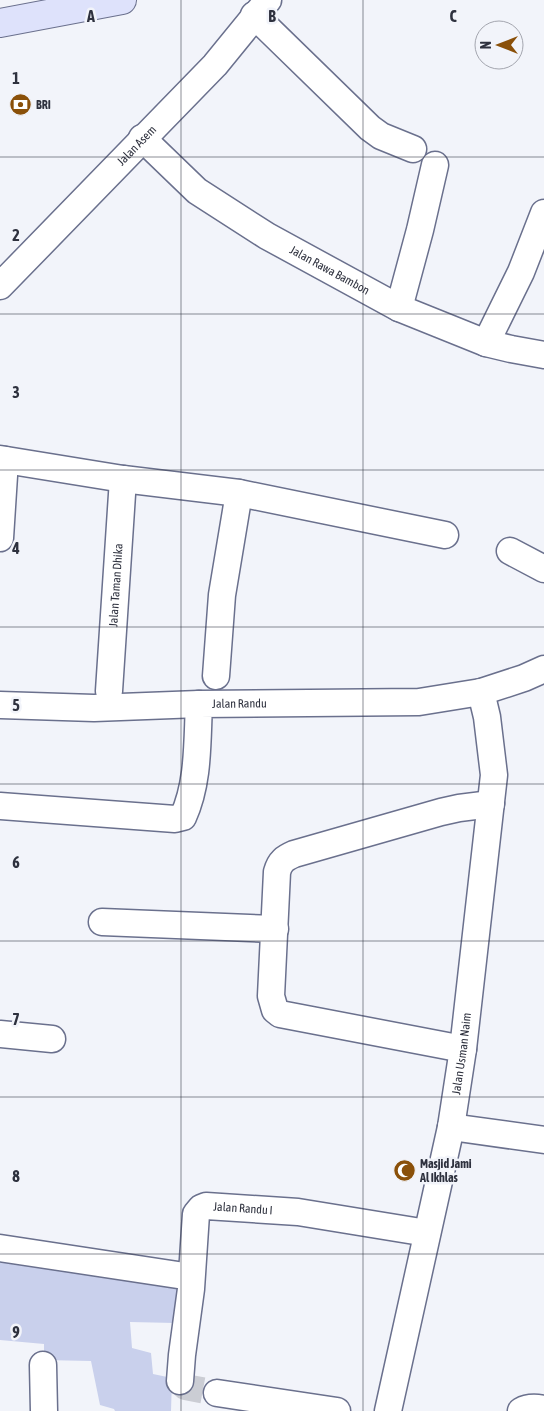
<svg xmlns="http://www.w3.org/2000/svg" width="544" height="1411" viewBox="0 0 544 1411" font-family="'Asap Condensed',sans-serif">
  <rect width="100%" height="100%" fill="#f2f4fa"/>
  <path fill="#c9d0ec" d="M0,1251l178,26 -3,46 -45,-1 2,26 19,5 2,21 19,4 -1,33h-56l-1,-2 -14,-4 -9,-44 -47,-1v-16l-44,-4z"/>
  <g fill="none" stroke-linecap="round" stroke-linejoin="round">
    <path stroke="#cbcdd4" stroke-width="26" stroke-dasharray="26 13" stroke-linecap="butt" d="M180,1381l5,6 32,6"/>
    <defs>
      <g id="street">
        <path d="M254,15l116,113 11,8 32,13"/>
        <path id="s1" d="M142,138l55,53 70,45 132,72 87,35 25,6 33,6"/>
        <path id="s2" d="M0,286l215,-221 53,-65"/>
        <path d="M399,308l21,-78 15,-65"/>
        <path d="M486,343l35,-71 23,-59"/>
        <path d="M0,459l123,20 116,14 206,42"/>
        <path d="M0,538l5,-78"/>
        <path d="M510,551l34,18"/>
        <path d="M216,676l6,-81 17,-102"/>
        <path id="s3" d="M109,691l14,-212"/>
        <path d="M0,705l94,3 105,-4"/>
        <path id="s4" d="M0,806l175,13 8,-2c16,-35 14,-75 16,-113l220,-2 62,-10 43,-14 20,-9"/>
        <path d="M102,922l173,7"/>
        <path d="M0,1034l52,5"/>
        <path d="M463,1049l-183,-35 -5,-4 -4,-14 6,-124c3,-11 8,-14 17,-18l147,-42 18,-4 32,-4"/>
        <path d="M451,1127l93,13"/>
        <path d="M0,1248l191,29"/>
        <path d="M43,1365l1,46"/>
        <path id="s5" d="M180,1381l2,-26 9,-66 5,-75 5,-6 5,-2 92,6 129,21"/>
        <path d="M217,1393l120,18"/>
        <path id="s6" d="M388,1411l63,-284 12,-78 31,-274 -7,-58 -6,-25"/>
        <path d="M521,1411c7,-4 14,-4 23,-2"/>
      </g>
      <path id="secondary" d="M0,23l122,-23"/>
    </defs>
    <use href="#street" stroke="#6a708d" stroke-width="29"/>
    <use href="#secondary" stroke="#6a708d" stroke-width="30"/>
    <use href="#street" stroke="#fff" stroke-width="26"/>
    <use href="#secondary" stroke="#dee2fb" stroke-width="28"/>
  </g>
  <path fill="none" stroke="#2e313e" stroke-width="1" stroke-opacity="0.55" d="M181,0v1411M363,0v1411M0,157h544M0,314h544M0,470h544M0,627h544M0,784h544M0,941h544M0,1097h544M0,1254h544"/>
  <defs>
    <symbol id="bank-disc" viewBox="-11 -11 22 22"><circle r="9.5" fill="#8a5009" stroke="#f2f4fa"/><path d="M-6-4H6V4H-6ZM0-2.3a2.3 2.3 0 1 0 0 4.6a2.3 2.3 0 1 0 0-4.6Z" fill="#fff"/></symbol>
    <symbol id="mosque-disc" viewBox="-11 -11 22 22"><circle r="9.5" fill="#8a5009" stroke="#f2f4fa"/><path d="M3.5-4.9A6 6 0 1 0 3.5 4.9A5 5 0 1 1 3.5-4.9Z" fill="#fff"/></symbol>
  </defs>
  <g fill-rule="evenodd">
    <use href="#bank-disc" x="8" y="92" width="25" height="25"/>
    <use href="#mosque-disc" x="392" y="1158" width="25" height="25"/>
  </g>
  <g text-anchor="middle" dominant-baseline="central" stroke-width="5" stroke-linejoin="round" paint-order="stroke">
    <g font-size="12" font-weight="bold" fill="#2e313e" stroke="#f2f4fa" text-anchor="start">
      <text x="36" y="105">BRI</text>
      <text x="420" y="1164">Masjid Jami<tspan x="420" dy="14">Al Ikhlas</tspan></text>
    </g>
    <g font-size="12" fill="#2e313e" stroke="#f2f4fa">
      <text stroke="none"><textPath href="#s2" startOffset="196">Jalan Asem</textPath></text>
      <text stroke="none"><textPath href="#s1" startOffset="231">Jalan Rawa Bambon</textPath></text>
      <text stroke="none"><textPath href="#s3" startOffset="106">Jalan Taman Dhika</textPath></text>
      <text stroke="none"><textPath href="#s4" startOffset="339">Jalan Randu</textPath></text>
      <text stroke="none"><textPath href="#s6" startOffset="365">Jalan Usman Naim</textPath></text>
      <text stroke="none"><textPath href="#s5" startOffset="218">Jalan Randu I</textPath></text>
    </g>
  </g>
  <g font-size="16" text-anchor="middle" font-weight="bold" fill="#2e313e" stroke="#f2f4fa" stroke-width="5" stroke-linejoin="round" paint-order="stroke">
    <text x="91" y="22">A</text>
    <text x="272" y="22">B</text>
    <text x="453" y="22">C</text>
    <text x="16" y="84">1</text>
    <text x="16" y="241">2</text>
    <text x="16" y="398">3</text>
    <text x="16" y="554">4</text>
    <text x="16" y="711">5</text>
    <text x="16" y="868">6</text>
    <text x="16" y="1025">7</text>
    <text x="16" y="1182">8</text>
    <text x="16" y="1338">9</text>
  </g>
  <g transform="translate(499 45) rotate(270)"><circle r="24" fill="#f2f4fa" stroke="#a4a6af"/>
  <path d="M0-4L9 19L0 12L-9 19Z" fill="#8a5009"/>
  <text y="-8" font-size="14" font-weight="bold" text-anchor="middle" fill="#2e313e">N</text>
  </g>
</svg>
